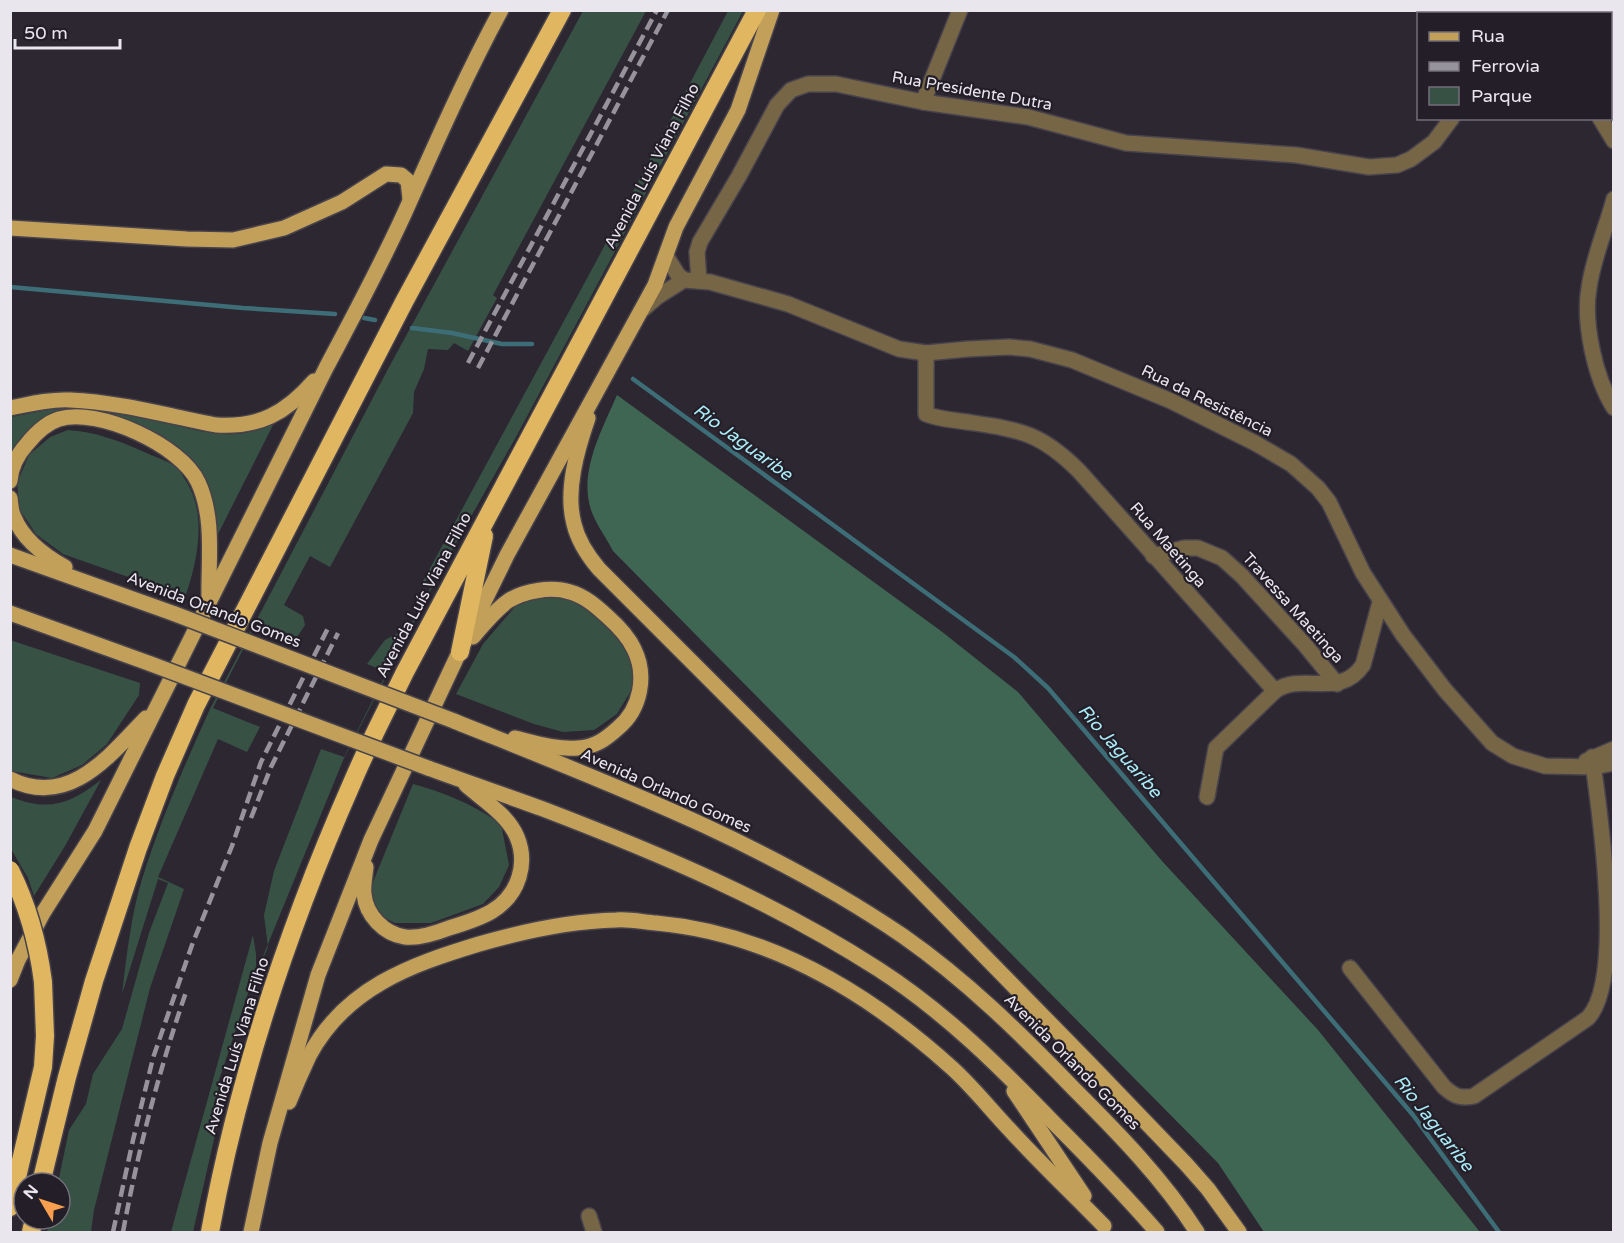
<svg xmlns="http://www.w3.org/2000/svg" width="1624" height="1243" viewBox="0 0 1624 1243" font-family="'Varela Round',sans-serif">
  <rect width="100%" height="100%" fill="#2d2732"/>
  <g fill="#375244">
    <path d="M583,11h63l-153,284 4,3 -29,53 -14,-8 -6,7 -20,-1 -4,20 -10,23 -1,21 -83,154 -20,-11 -26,49 19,11 2,9 -8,12 -40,-15 -44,86 47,19 -13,25 -29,-13 -60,138 26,12 -34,99 -56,222 -3,22h-44l3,-13h10v-36h-2l11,-53 17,-26 7,-30 29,-45 27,-96 19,-50 -10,-4 -36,115c5,-40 9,-80 21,-118 18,-57 42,-112 67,-167l178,-340z"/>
    <path d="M728,11h15l-227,426 -73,129 -99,192 -96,235 -29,87v37l-26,115h-22l82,-297 3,19v21l12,-28 -4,-32 10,-44 47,-122 23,8 43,-85 -20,-8 18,-24 15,-8 12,-10 29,-54 -20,17 177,-327z"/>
    <path d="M79,407c26,3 52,7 77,13 31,8 69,21 100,10 7,-3 14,-8 20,-11l-63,125 -1,-40 -5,-23 -16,-23 -18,-15 -49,-21 -57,-9 -56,44v-40l42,-8z"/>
    <path d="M68,430c27,2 49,10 74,21 10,5 25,9 34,16 3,2 6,7 8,11 24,34 14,82 1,119l-122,-43 -27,-20 -16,-24 -3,-27 12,-28 21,-18z"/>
    <path d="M544,595h29l40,36 20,29 -1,29 -15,25 -23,16 -31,2 -29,-8 -78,-30 27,-50 37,-43z"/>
    <path d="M10,640l130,43 -1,12 -32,49 -25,21 -30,13 -41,-7z"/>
    <path d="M101,780l-36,66 -31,50 -6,-18 -17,-29v-52c38,15 59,7 90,-17z"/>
    <path d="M413,784c35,10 57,19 88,40l8,41 -10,22 -16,17 -52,19h-36l-14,-7 -9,-12 -1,-17z"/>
  </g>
  <path fill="#3f6652" d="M617,395l324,236 77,61 144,169 156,169 162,202h-216l-46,-69 -605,-612c-6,-12 -15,-24 -20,-36 -17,-39 9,-85 24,-120z"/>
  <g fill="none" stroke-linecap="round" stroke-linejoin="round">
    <g stroke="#3d6e77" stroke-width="4.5">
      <path d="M10,287l233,21 92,6"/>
      <path d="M364,318l11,2"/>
      <path d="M412,328l40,5 50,11h30"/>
      <path d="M633,379l381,278 34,31 365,427 86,117"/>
    </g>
    <defs>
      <g id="minor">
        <path d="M1488,14v-4"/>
        <path d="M1610,93l4,-1"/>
        <path d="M923,102l37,-92"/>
        <path d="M1600,118l14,23"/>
        <path d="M1614,199c-8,30 -21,59 -25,89 -6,35 6,90 25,120"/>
        <path d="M666,256l12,19 6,5"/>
        <path d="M699,281l-2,-29 3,-10 39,-66 38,-71 14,-15 17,-6h28l87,18 105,15 98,26 170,12 73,12 28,-2 14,-6 23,-17 18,-24"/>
        <path d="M642,310l15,-13 27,-17 26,2 78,22 111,45 27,4 42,-4 41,-2 21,2 42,11 99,41 84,42 36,21 27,24 11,14 34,71 40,62 42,55 47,53 21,13 32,10 49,1 20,-4"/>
        <path d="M926,353v61c12,5 28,6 41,8 53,8 73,10 112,49l196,220"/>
        <path d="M1153,556l31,-8h14l24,10 20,18 63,69 32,39"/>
        <path d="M1586,761l28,-12"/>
        <path d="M1207,797l9,-49 59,-57c28,-20 64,9 88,-26l17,-63"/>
        <path d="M1350,968l94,119c10,9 16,12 30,9l114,-78c36,-39 12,-206 4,-261"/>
        <path d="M589,1216l5,16"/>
      </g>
      <g id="major">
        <path d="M10,228l177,11 46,1 51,-12 58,-26 44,-28 15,1 7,6 2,18"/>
        <path d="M10,408c20,-4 40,-9 60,-8 49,2 99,16 146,25 43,3 70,-12 98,-44"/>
        <path d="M588,418c-11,32 -23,73 -14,106 4,17 14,32 25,45l304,304 186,190 97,101 22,25 31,43"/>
        <path d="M10,481c1,-14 8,-27 17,-37 8,-10 19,-21 32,-25 39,-12 123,27 139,63 17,36 10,80 11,118"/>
        <path d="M10,498c1,6 1,14 4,19 9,22 31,39 51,50"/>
        <path d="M10,555l165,59"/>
        <path d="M10,613l141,51"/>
        <path d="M473,637c11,-13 21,-26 35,-36 16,-10 43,-15 62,-9 15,4 27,15 38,25 10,9 20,19 26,32 13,26 7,60 -16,79 -12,11 -23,19 -40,20 -20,2 -43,-5 -63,-10"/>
        <path d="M454,721c154,62 311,121 449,215 63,44 118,98 171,153 45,45 89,90 123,143"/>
        <path d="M428,768c38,14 77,27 115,41 115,44 231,93 335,160 67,43 122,98 177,155 35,35 70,71 102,108"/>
        <path d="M10,779c59,30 100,-24 136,-61"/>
        <path d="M366,867c-1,9 -3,19 -2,27 2,21 20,40 41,43 14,2 31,-4 44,-9 30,-9 60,-18 70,-51 4,-13 3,-28 -2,-40 -9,-22 -34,-37 -51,-52"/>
        <path d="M10,980l8,-20 25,-47 52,-82 231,-463c29,-55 59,-110 84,-167 29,-65 57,-128 91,-191"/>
        <path d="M1014,1091l70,105"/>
        <path d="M289,1102c6,-15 13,-31 20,-46 36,-68 101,-91 170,-112 45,-13 91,-23 137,-24 14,-1 27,2 40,3 113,10 213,70 296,145 21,19 39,42 58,62 30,33 63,64 94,96"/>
        <path d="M251,1232l19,-89 48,-168 53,-135 85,-181 51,-104 148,-270 21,-58 62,-117 34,-100"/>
      </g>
      <g id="highway">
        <path d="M460,652l24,-116"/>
        <path d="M41,1183l26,-106 27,-96 44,-133 27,-72 31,-71 208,-403 158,-292"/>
        <path d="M10,1207l33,-140 2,-31 -2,-54"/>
        <path d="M31,1232l3,-13"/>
        <path d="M210,1232c28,-154 79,-306 142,-449 16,-38 35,-74 53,-111l352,-662"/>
      </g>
    </defs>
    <use href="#minor" stroke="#47424c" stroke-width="18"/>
    <use href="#major" stroke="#47424c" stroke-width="18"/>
    <use href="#highway" stroke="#47424c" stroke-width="21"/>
    <use href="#minor" stroke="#766645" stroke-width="15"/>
    <use href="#major" stroke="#c2a059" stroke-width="15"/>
    <use href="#highway" stroke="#e0b760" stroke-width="18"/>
    <g stroke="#97939c" stroke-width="4.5" stroke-dasharray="12 6" stroke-linecap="butt">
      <path d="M468,363l189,-353"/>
      <path d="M478,368l190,-358"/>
      <path d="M251,818l20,-51 67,-134"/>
      <path d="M113,1232l20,-92 20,-82 39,-113 40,-99 29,-84 67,-134"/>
      <path d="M123,1232c15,-82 36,-161 63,-240"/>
    </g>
    <defs>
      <g id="major-bridge">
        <path d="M175,614l279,107"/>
        <path d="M151,664l277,104"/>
      </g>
      <path id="highway-bridge" d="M10,870c18,36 28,73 33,112"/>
    </defs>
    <use href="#major-bridge" stroke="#47424c" stroke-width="18" stroke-linecap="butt"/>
    <use href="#highway-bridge" stroke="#47424c" stroke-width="21" stroke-linecap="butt"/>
    <use href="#major-bridge" stroke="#c2a059" stroke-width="15"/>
    <use href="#highway-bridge" stroke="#e0b760" stroke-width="18"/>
  </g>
  <g text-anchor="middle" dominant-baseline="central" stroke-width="4.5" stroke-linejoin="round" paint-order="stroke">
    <g font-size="16" fill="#e9e6ed" stroke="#241e28">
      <text transform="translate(972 91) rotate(10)">Rua Presidente Dutra</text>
      <text transform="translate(652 166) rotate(-62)">Avenida Luís Viana Filho</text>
      <text transform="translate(1207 401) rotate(26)">Rua da Resistência</text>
      <text transform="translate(1168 545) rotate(49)">Rua Maetinga</text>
      <text transform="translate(424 595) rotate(-62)">Avenida Luís Viana Filho</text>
      <text transform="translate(1293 608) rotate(48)">Travessa Maetinga</text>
      <text transform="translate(214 610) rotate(21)">Avenida Orlando Gomes</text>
      <text transform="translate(666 791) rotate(24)">Avenida Orlando Gomes</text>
      <text transform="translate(237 1046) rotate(-73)">Avenida Luís Viana Filho</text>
      <text transform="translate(1072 1062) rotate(45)">Avenida Orlando Gomes</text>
    </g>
    <g font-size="18" font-style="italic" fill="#aaedf9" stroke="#241e28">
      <text transform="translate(743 442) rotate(36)">Rio Jaguaribe</text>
      <text transform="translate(1120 751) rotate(49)">Rio Jaguaribe</text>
      <text transform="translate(1434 1123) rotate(52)">Rio Jaguaribe</text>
    </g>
  </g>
  <rect width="1624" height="1243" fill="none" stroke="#e9e6ed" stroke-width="24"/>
  <rect x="1417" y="12" width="195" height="108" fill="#241e28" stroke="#736e77" stroke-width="1.5"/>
  <rect x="1429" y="32" width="30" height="9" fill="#c2a059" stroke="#736e77" stroke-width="1.5"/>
  <text x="1471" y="42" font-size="18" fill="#e9e6ed">Rua</text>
  <rect x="1429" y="62" width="30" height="9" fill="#97939c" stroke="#736e77" stroke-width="1.5"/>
  <text x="1471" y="72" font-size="18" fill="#e9e6ed">Ferrovia</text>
  <rect x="1429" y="87" width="30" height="18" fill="#375244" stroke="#736e77" stroke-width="1.5"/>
  <text x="1471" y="102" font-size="18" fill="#e9e6ed">Parque</text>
  <g transform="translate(42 1201) rotate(309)"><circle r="28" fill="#241e28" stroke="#736e77" stroke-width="1.5"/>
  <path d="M0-4.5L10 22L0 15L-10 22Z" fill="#fa9f4f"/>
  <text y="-9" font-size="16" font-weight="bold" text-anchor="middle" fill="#e9e6ed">N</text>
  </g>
  <path d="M15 39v9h105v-9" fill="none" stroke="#e9e6ed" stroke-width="3"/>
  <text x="24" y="39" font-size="18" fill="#e9e6ed" stroke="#241e28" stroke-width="4.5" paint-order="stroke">50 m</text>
</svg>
